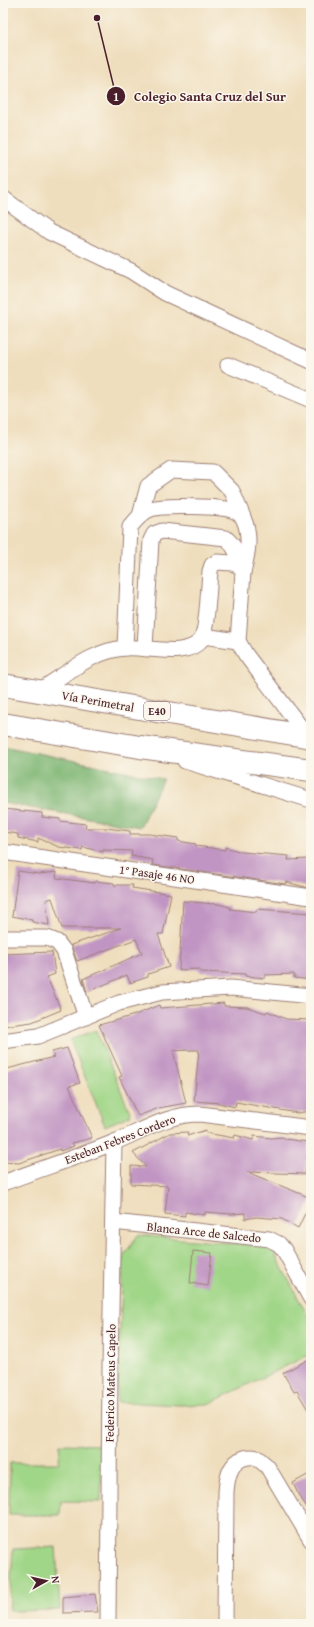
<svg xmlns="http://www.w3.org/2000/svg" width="314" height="1627" viewBox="0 0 314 1627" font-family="'Gentium Book Plus',serif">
  <rect width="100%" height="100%" fill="#fbf7ec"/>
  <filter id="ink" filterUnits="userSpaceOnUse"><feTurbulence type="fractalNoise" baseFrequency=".025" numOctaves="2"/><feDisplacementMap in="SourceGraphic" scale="8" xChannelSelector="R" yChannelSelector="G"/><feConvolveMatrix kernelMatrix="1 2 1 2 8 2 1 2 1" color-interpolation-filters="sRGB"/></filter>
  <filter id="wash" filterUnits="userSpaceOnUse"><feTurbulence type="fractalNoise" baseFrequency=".012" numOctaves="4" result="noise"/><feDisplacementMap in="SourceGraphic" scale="16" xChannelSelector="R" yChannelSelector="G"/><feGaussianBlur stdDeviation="0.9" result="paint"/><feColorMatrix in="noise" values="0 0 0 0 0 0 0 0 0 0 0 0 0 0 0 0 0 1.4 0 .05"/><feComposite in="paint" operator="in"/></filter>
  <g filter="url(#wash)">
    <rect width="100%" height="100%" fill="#efdebd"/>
    <g fill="#a0d687" stroke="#757a59">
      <path d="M96,1030l35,85 -26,11 -35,-86z"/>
      <path d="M138,1235l133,12 40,75v32l-103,50 -28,1 -63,-3 6,-145z"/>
      <path d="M60,1444l42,1 -1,57 -40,-1 -1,14h-51l1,-52h49z"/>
      <path d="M56,1547l4,63 -51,1 4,-62z"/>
    </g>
    <path fill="#80b774" stroke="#656b50" d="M3,746l160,33 -23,48 -137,-24z"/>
    <g id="blocks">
      <g fill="#c195c3">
        <path d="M3,809l39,4v4l18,2v2l26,3 -1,4h21l24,3v3h19l29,4v3l18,3v2l29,4v-3l17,5 47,4 -1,4 21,-1v29l-23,-6v2l-134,-19 1,-5 -22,-4 1,-5 -29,-1v2l-20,-5 -1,3 -23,-3 -21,-9v4l-20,-4v-4l-15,-2z"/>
        <path d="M18,871l21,3 18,-2 -1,6 39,5v-2l19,2v2h19l-1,3 39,6 -8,40h-5l11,33 -21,7v3l-18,6 -3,-8 -40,17 -4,-13 59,-26 -6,-14 -59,22 -6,-16 50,-17h-59l-10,-30 -6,2 3,25 -17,-3v-2l-20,-4z"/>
        <path d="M183,901l31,3v-1l16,4v2l26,3 1,-3 54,4v67l-17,-2v-4l-29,1v3l-20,-2v-2l-45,-2v-3l-21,1z"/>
        <path d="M52,952l3,22 -8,3 14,33 -29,12 -29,4 1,-72z"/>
        <path d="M224,1003v3l23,1 19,6 1,-2 19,8 25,1v91l-14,2 -61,-11 -1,5 -16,-4 -25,-2 5,-51h-12l-14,1 13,52 -27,5 -21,8 -19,-39 3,-1 -23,-51 36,-10 24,-10 1,3z"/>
        <path d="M67,1048l13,35 -11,3 23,52 -20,5 2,3 -14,5v-2l-41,14 -16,-1v-92l51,-13 -2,-5z"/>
        <path d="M206,1130v3l28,5 1,-3 18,5 1,-4 17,2 13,-1v2l25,3 -4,32 -58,-2 64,26v3l-13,27 -16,-9 -26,-2 -11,2v-6l-13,1 -27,-2v3l-20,-3v4l-20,-2 3,-28 -37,-2v-18l15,1 -13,-14 37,-20 18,-1 -1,4z"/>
        <path d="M193,1251l19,2 -4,33 -18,-3z"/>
        <path d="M311,1358v57l-14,-24 -3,1 -11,-19z"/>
        <path d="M311,1473v40l-12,-17 -6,-13z"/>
        <path d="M95,1594l3,18 -35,1v-16z"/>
      </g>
    </g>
  </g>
  <g filter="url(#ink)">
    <use href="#blocks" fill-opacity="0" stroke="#9c7e74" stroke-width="1"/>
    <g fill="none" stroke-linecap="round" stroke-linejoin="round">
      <defs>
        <g id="minor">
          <path d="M3,198l46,34 82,39 34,22 146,68"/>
          <path d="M228,365l83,35"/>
          <path d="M140,516l8,-30 23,-16 42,2 19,19 11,26"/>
          <path d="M203,636l35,5"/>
          <path d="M125,648l5,-121c6,-7 12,-15 21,-18 11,-4 73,-3 83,2 3,1 8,5 9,7 9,17 4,38 0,54"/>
          <path d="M145,648l6,-108 3,-6 8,-3 64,7c9,8 12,16 14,28"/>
          <path d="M39,691c26,-16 54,-41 86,-43 21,-2 61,11 76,-8 6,-9 8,-56 9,-69l2,-6 5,-3 15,1 8,3 3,6 -5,69 8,14 62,82"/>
          <path d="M185,761l126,39"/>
          <path d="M3,852l308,45"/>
          <path d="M3,938h44l10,4 7,9 22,66"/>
          <path d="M3,1041l35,-5 81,-33 43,-11 69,-4 80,8"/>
          <path d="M3,1183c37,-14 75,-26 112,-41 29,-12 53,-28 85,-28l111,14"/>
          <path d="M113,1222l156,17 10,5 5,6 27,49"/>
          <path d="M108,1624l2,-256 4,-226"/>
          <path d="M225,1624l1,-132c1,-13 3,-29 18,-34 4,-1 9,-2 13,0 3,2 7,6 10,8l44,74"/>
        </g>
        <g id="highway">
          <path d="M3,685l308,52"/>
          <path d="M3,724l137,23 171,23"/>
        </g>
      </defs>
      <use href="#minor" stroke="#9c7e74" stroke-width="17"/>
      <use href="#highway" stroke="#9c7e74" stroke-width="24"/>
      <use href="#minor" stroke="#fff" stroke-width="15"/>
      <use href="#highway" stroke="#fff" stroke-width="22"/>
    </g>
  </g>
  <g text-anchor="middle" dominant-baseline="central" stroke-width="3" stroke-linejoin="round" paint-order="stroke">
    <rect fill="#fbf7ec" stroke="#7f6065" stroke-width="1" x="144" y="702" width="26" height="18" rx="3"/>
    <g font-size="11" font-weight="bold" fill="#4a1f2b">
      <text x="157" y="711">E40</text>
    </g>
    <g font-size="12" fill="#4a1f2b" stroke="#fbf7ec">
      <text transform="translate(98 701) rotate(10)">Vía Perimetral</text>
      <text transform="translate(157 874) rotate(8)">1° Pasaje 46 NO</text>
      <text transform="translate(120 1139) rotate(-21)">Esteban Febres Cordero</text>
      <text transform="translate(204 1232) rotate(6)">Blanca Arce de Salcedo</text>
      <text transform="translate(110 1383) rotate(-89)">Federico Mateus Capelo</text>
    </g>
  </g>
  <path fill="none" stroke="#4a1f2b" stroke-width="1.5" d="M97 18L116 96"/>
  <g fill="#4a1f2b" stroke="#fbf7ec" stroke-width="1.5">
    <circle cx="97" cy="18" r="4"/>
    <circle cx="116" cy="96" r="10"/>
  </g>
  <g font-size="12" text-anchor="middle" font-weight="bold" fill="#fff">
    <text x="116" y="101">1</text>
  </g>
  <g font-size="13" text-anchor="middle" font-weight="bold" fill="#4a1f2b" stroke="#fbf7ec" stroke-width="3" stroke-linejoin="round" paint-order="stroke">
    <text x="210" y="101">Colegio Santa Cruz del Sur</text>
  </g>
  <rect width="314" height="1627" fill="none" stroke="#fbf7ec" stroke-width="16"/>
  <g transform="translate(46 1581) rotate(82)" stroke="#fbf7ec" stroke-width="3" paint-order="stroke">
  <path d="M0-3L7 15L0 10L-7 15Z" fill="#4a1f2b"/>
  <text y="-6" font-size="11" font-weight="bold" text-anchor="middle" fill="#4a1f2b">N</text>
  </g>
</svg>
